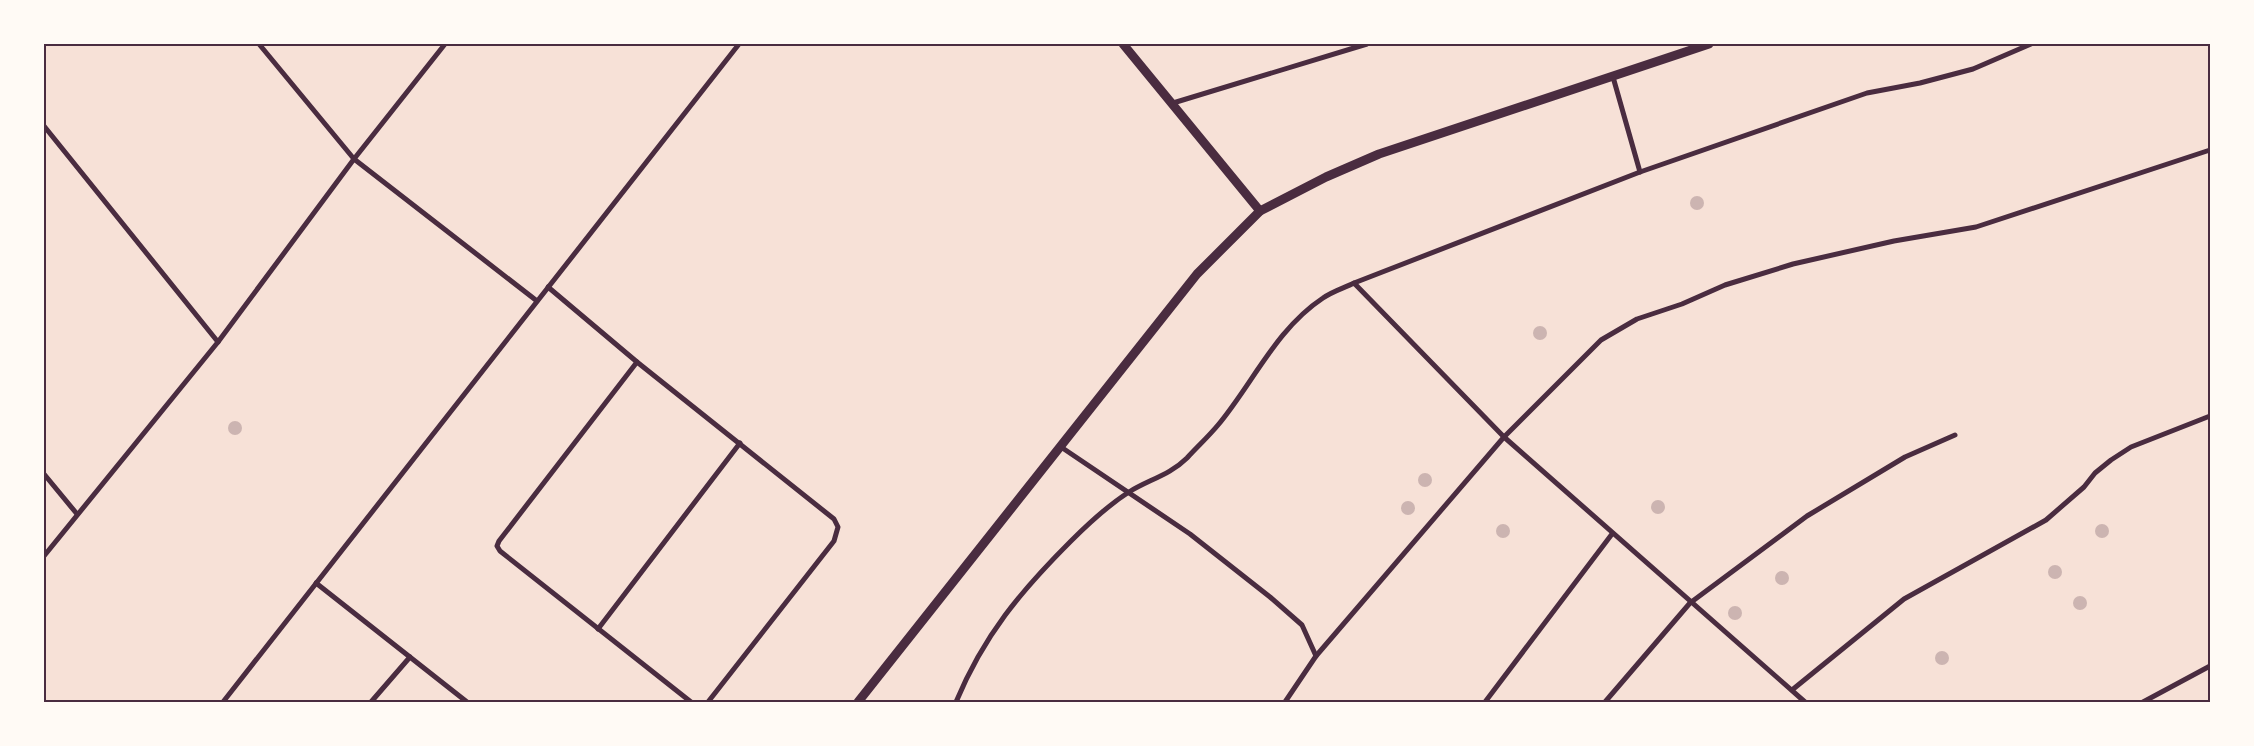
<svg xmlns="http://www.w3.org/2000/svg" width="2254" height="746" viewBox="0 0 2254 746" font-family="Jost,sans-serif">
  <rect width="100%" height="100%" fill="#f7e1d7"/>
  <g fill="#ccb4b1">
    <circle cx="1697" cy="203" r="7"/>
    <circle cx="1540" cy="333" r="7"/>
    <circle cx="235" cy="428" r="7"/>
    <circle cx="1425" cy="480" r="7"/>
    <circle cx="1658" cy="507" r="7"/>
    <circle cx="1408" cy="508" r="7"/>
    <circle cx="1503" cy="531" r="7"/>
    <circle cx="2102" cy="531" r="7"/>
    <circle cx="2055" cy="572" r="7"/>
    <circle cx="1782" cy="578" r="7"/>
    <circle cx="2080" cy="603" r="7"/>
    <circle cx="1735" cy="613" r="7"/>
    <circle cx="1942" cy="658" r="7"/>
  </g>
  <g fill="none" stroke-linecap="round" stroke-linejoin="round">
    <g stroke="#4a2c40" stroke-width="5">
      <path d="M259,44l95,115 183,142"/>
      <path d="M1613,77l27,95"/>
      <path d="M1173,103l194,-59"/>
      <path d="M44,126l174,216"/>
      <path d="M1354,283l286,-111 227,-79 53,-10 53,-14 58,-25"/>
      <path d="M548,287l89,75"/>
      <path d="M1061,447l129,87 80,63 32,28 14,31 -31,46"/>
      <path d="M44,474l33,40"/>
      <path d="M44,556l174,-214 136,-183 91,-115"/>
      <path d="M316,583l151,119"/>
      <path d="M598,629l142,-186"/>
      <path d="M1316,656l188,-219 97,-97 36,-21 45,-15 43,-19 68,-21 101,-23 82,-14 234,-77"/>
      <path d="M1792,690l112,-91 142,-79 38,-33 11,-14 16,-13 20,-13 79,-31"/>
      <path d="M223,702l516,-658"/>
      <path d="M371,702l39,-45"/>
      <path d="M691,702l-191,-151 -3,-5 2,-5 138,-179 197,157 4,8 -4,14 -126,161"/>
      <path d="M956,702c28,-67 64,-110 115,-161 18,-18 36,-35 58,-49 19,-12 41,-17 58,-34 10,-11 22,-22 31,-33 35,-42 58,-96 105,-127 10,-7 21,-10 31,-15l150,154 301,265"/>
      <path d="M1485,702l127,-168"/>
      <path d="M1605,702l85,-99 117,-87 98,-59 50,-22"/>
      <path d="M2143,702l67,-36"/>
    </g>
    <g stroke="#4a2c40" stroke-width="9">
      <path d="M1123,44l137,167"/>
      <path d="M858,702l339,-428 63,-63 66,-34 53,-23 330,-110"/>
    </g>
  </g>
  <rect width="2254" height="746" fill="none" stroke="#fffaf5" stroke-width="90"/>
  <rect x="45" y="45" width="2164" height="656" fill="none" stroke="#4a2c40" stroke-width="2"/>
</svg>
